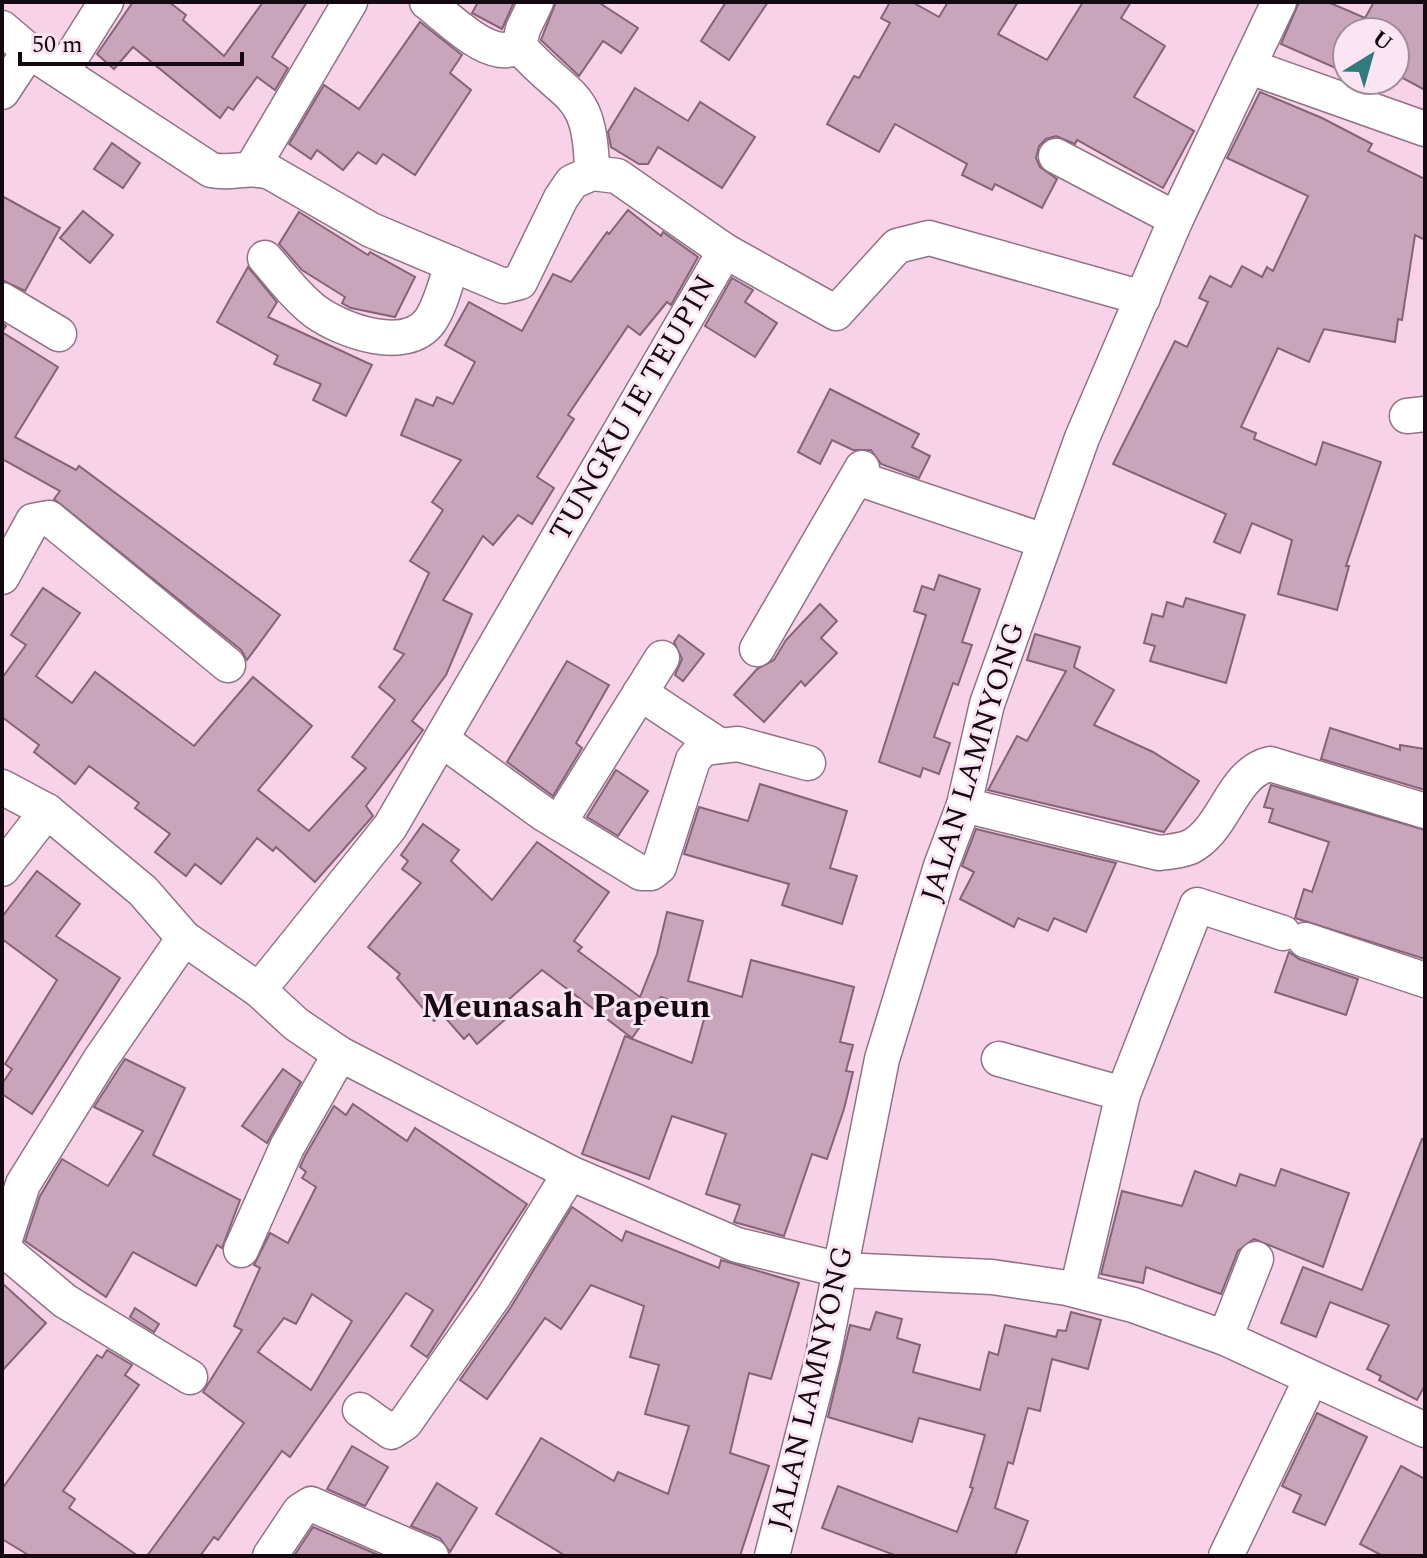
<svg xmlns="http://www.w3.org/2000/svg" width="1427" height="1558" viewBox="0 0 1427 1558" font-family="Spectral,serif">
  <rect width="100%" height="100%" fill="#f8d3e8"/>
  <g fill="#c8a5ba" stroke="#846477" stroke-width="2" fill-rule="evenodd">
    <path d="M133,2h36l17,13 -3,5 41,36 39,-54h44l-35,55 16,11 -13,22 -18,-13 -24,33 -5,-3 -8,11 -87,-71 -19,22 -17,-15z"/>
    <path d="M478,2h36l-12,27 -30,-16z"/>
    <path d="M556,2h42l40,26 -17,25 -18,-12 -24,35 -38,-36z"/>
    <path d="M726,2h42l-39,58 -28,-19z"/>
    <path d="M890,2h22l27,15 9,-15h70l-20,32 49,26 36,-58h48l-10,16 44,28 -31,51 60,34 -31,57 -86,-48 -2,4 -19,-8 -10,3 -7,7 -3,12 4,9 17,12 -15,29 -47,-24 -3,6 -30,-15 5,-11 -72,-40 -16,28 -52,-28 27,-48 5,2 31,-55 -9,-5z"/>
    <path d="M1299,2h29l37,16 9,-16h51v88l-30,-16v-42h-48v41l-66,-29z"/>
    <path d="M420,22l42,33 -12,18 21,17 -56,85 -32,-21 -7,10 -18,-12 -15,18 -26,-20 -6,9 -22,-15 35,-59 35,24z"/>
    <path d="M635,88l53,33 12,-19 55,35 -33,51 -64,-41 -10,17h-9l-28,-17 -3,-15z"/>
    <path d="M1260,92l62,26 50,26 -4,7 57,28v61l-10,-5 -13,85 -4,-1 -3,23 -71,-13 -15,33 -31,-14 -37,79 15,6 -2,6 62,26 7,-23 58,20 -35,104h3l-12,44 -59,-16 14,-54 -40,-17 -12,30 -26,-11 12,-28 -113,-50 62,-123 12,6 21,-45 -9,-4 11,-22 21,11 11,-21 20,11 5,-10 6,4 35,-75 -81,-38z"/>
    <path d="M112,143l28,20 -17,25 -29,-19z"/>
    <path d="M2,196l58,32 -35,63 -23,-11z"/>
    <path d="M628,210l33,26 2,-4 35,25 -27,48 -4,-3 -27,33 -12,-9 -60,89 6,4 -37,58 17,11 -22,36 -14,-9 -25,30 -10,-9 -40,64 29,14 -26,61 -34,46 11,9 -57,76 7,10 -58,66 -39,-35 -3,4 -16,-13 -36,46 -26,-20 -9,12 -31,-24 15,-18 -35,-26 4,-5 -50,-37 -14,18 -41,-32 5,-7 -37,-28v-39l24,-33 -15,-10 32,-47 37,25 -44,63 36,27 23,-31 99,74 59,-69 59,49 -54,64 51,41 57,-63 -14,-11 43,-57 -16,-13 25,-33 -10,-5 35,-76 -19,-12 33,-51 -11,-8 29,-42 -60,-25 15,-36 17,7 4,-9 16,7 22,-42 -30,-17 24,-43 53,29 31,-57 18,8 36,-50 2,2z"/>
    <path d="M83,211l30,24 -23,28 -30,-25z"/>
    <path d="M299,212l69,43 2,-3 45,25 -20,40 -44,-9 -9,-5 3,-6 -43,-27 -23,-26z"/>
    <path d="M248,267l29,35 -9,15 104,48 -26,51 -33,-16 8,-16 -47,-20 4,-8 -61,-34z"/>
    <path d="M732,278l21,12 -8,12 32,21 -22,34 -50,-31z"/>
    <path d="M2,323l4,3 -4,6 56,35 -43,70 61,33 3,-4 201,149 -33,45 -6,-10 -187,-151 6,-8 -58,-32z"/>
    <path d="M830,389l89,45 -7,13 18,9 -11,22 -38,-14 -10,-14h-18l-21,-10 -12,24 -22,-12z"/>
    <path d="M939,575l41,14 -18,53 10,3 -14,40 -5,-2 -19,54 16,6 -11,31 -16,-6 -3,9 -41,-15 47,-147 -12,-4 8,-25 12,4z"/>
    <path d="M1186,598l59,17 -19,68 -76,-22 5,-15 -11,-3 8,-29 11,3 4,-15 16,5z"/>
    <path d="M820,604l17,17 -16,17 16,15 -32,33 -4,-5 -37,41 -30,-27 23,-26 17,-9 12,-20z"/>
    <path d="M1035,634l45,13 -6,20 40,23 -20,35 59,27 46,29 -35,51 -176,-42 29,-54 10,5 39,-70 -39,-11z"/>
    <path d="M679,635l25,19 -21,27 -8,-6 7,-16 -8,-17z"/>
    <path d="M567,661l42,24 -33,58 6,5 -29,48 -46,-34z"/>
    <path d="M1330,728l70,22v-5l25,4v41l-104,-31z"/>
    <path d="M616,770l32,21 -30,45 -31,-19z"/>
    <path d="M760,784l87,27 -17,57 27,8 -15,48 -60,-19 7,-21 -105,-30 15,-47 49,14z"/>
    <path d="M1271,785l154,45v129l-130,-41 9,-29 8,3 17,-50 -60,-20 4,-13 -9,-2z"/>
    <path d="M423,824l36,26 -8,11 41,39 45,-58 72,50 -35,49 8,6 -4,4 62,46 17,-43 10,-42 36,9 -15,60 54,16 9,-37 103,27 -14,55 13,3 -7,26 7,1 -9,37 -17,50 -15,-5 -28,82 -50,-14 6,-17 -34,-11 20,-60 -54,-18 -23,63 -67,-25 43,-118 67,27 14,-51 -45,-15 -29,41 -90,-68 -35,31 9,9 -39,34 -8,-10 -5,5 -22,-25 -8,7 -37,-43 3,-4 -32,-27 53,-64 -19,-14 6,-8 -7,-6z"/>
    <path d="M976,829l140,34 -30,69 -32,-14 -6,13 -30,-13 -4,9 -54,-28 14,-27 -12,-6z"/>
    <path d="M37,871l43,33 -24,32 64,42 -88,136 -30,-20v-10l10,-15 -7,-5 52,-84 -55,-41v-22z"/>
    <path d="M1289,952l10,7 59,20 -12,36 -71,-23z"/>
    <path d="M125,1059l60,29 -32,67 87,45 -18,48 -5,-3 -21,41 -63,-34 -27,45 -81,-56 15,-45 22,-37 46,27 35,-55 -49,-24z"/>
    <path d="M283,1069l18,13 -34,61 -25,-17z"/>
    <path d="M353,1104l54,37 8,-13 112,76 -100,153 -16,-11 22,-36 -27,-17 -116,164 -8,-6 -64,89 -4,-3 -14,19h-53l97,-133 -41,-31 39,-62 -8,-4 26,-58 -6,-3 16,-32 18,10 28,-56 -14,-9 4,-6 -6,-5 5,-11 29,-50 12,9zM312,1294l40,27 -41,69 -53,-38 26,-34 12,6z"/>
    <path d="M1422,1139l3,1v245l-8,15 -38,-20 2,-4 -14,-7 22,-44 -59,-23 -14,35 -35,-14 22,-56 59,23z"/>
    <path d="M1281,1169l68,24 -26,74 -69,-28 -16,12 -17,43 -75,-27 -3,16 -42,-9 21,-83 60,15 13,-35 41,15 4,-12 35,12z"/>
    <path d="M572,1207l50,34 4,-10 93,37 2,-8 78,23 -28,96 -22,-6 -19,80 39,13 -29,90h-174l-70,-42 45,-76 73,43 4,-9 50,22 21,-68 -44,-12 14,-49 -29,-8 14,-51 -53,-21 -30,44 -16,-11 -58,81 -27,-19 51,-73z"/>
    <path d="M2,1283l44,40 -44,48z"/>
    <path d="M135,1308l24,16 -5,8 -24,-15z"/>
    <path d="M876,1312l26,7 -5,19 23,7 -7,27 67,18 9,-38 9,3 7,-30 51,12 2,-7 8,1 5,-19 30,8 -13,49 -36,-10 -12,52 -12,-3 -15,56 -5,-2 -13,46 33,13 -13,35h-118l-75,-28 16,-42 119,46 16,-44 -3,-1 15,-52 -66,-17 -7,24 -84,-25 22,-92 20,5z"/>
    <path d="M107,1350l25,15 -7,10 14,10 -76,106 12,8 -6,9 69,48h-108l-28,-17v-50l95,-134 5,3z"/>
    <path d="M1317,1413l50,24 -42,88 -32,-13 8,-17 -19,-9z"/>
    <path d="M352,1446l36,21 -23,39 -38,-17z"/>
    <path d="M1401,1466l24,13v77h-42l-23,-12z"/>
    <path d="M437,1483l40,25 -27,44 -10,-14 -29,-12z"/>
    <path d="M313,1527l68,29h-87z"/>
  </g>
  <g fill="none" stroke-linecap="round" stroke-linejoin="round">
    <defs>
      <g id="minor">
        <path d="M427,2c22,16 64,62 92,44"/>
        <path d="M536,2l-13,27 -4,17c49,56 72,42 73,127"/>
        <path d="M2,28l27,23"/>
        <path d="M1250,67l175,62"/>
        <path d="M62,72l44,-70"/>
        <path d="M2,92l27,-41 182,119c21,5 38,-5 59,2l101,58 133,56 16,-4 41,-84 11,-16 20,-9 25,3 108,75 -335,576 -131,163"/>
        <path d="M1056,156l120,63"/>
        <path d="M252,168l98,-166"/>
        <path d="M725,251l111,62 61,-67 32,-8 214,60"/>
        <path d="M265,258c16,18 32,40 51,54 27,19 90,42 114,9 11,-16 16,-39 22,-57"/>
        <path d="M2,300l57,34"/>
        <path d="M1407,416l18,-2"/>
        <path d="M857,478l187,63"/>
        <path d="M2,577l31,-56 16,-3 179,147"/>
        <path d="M757,649l105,-181"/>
        <path d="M640,693l77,51"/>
        <path d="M442,740l102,74 97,59h10l8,-6 34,-107 10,-12 35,-4 70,19"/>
        <path d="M2,787l45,24 96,80 41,47 75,52 37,34 44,30 230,119 167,72 104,25 151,7 75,11 66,17 92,33 200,92"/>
        <path d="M964,805l195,48c10,-1 21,-2 31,-6 35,-17 41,-74 80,-83l155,47"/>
        <path d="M559,823l103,-165"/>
        <path d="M2,869l45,-58"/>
        <path d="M1305,940l120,40"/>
        <path d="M999,1059l124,35"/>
        <path d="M2,1248l21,-64 77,-124 84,-122"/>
        <path d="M2,1248l63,53 125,76"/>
        <path d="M241,1250l46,-103 53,-93"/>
        <path d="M1077,1290l46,-196 74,-189 86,28"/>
        <path d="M1225,1338l31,-79"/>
        <path d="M360,1410l31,22 14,-9 89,-127 76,-123"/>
        <path d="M270,1556l30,-45 11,-7 120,52"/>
        <path d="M772,1556l51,-200 59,-297 59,-193 23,-61 23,-101 95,-266 94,-219 103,-217"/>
        <path d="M1226,1556l85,-177"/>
      </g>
    </defs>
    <use href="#minor" stroke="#937286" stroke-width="37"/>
    <use href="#minor" stroke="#fff" stroke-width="34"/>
  </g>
  <g text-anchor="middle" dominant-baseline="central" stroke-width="6" stroke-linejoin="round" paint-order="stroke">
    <g font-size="30" fill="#150911" stroke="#fbe5f2">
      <text transform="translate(633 408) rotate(-60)">TUNGKU IE TEUPIN</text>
      <text transform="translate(973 762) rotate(-73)">JALAN LAMNYONG</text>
      <text transform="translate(811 1388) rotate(-77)">JALAN LAMNYONG</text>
    </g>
    <g font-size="34" font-weight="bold" fill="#150911" stroke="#fbe5f2">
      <text x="566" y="1007">Meunasah Papeun</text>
    </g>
  </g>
  <rect width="1427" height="1558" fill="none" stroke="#150911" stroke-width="8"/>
  <g transform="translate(1371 56) rotate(37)"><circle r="38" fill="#fbe5f2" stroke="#9f8d98" stroke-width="2"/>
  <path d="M0-6L14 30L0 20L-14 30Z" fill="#317b7c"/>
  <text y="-12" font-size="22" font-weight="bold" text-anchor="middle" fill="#150911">U</text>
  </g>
  <path d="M20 52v12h222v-12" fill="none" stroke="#150911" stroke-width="4"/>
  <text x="32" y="52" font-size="24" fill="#150911" stroke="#fbe5f2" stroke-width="6" paint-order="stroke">50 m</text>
</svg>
